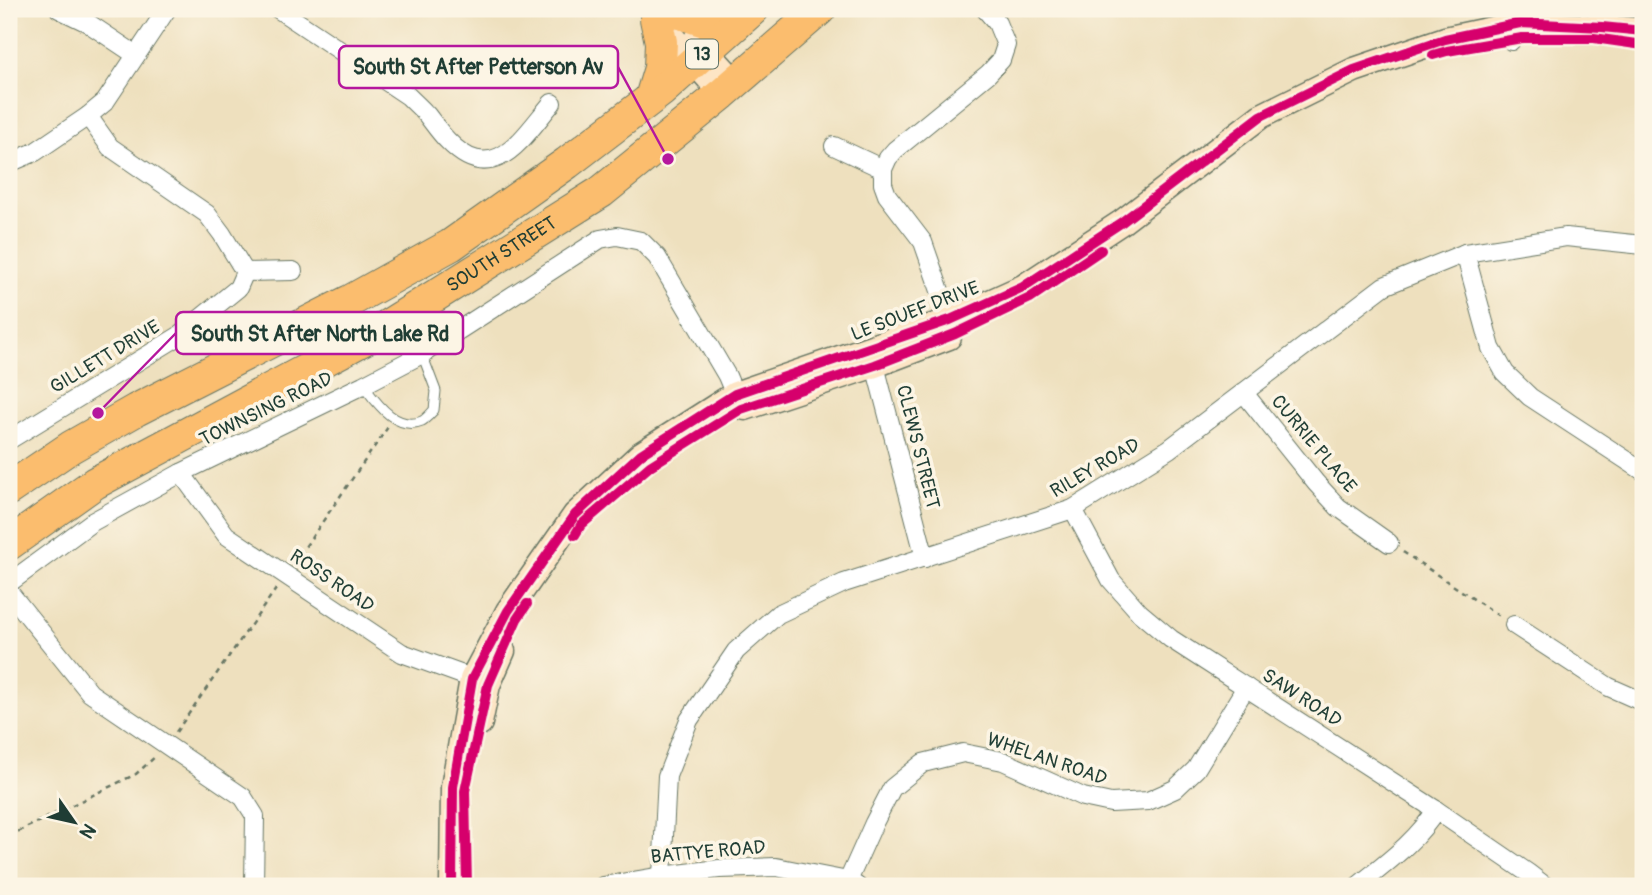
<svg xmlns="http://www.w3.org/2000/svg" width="1652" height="895" viewBox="0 0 1652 895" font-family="Pangolin,sans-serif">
  <rect width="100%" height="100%" fill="#fcf5e5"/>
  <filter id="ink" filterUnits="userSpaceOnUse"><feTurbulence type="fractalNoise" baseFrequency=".0143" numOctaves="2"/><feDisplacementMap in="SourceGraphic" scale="14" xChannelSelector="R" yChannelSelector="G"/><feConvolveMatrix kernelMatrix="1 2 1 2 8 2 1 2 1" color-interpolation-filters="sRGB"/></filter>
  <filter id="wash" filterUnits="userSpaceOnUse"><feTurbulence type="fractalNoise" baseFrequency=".00686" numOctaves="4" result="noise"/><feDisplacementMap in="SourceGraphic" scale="28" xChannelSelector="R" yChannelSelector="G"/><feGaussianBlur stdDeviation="1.57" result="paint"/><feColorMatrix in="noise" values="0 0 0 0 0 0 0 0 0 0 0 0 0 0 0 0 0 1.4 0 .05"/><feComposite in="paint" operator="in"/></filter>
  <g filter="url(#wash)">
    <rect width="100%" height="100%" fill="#eee0be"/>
  </g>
  <g filter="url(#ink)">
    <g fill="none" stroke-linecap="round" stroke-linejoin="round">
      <defs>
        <path id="lane" d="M363,385c13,17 33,47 59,36 4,-2 9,-8 12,-11l2,-19 -14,-37"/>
        <g id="street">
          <path d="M59,9l29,14 48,32"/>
          <path d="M278,9l130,87c7,7 14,13 19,19 7,9 13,18 21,26 46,48 74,-3 104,-38"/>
          <path d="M1506,9l5,32"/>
          <path d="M834,146l49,23v15l4,11 36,47 31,89"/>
          <path d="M9,163l26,-11 53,-36 17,-14 62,-93"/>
          <path d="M883,169l5,-11 7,-8 93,-76 13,-14 5,-15 -9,-22 -12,-14"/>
          <path d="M1465,253l26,95 14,25 25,24 113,74"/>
          <path d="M245,272l48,-1"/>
          <path d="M872,354l53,204"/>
          <path d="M1244,393l72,90 22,24 51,36"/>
          <path d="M9,440l170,-104 59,-48 7,-16 -23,-38 -15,-20 -97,-67 -22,-31"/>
          <path d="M181,473l45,62 176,118 80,29"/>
          <path d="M1073,509l38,71 29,33 31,26 265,171 92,63 17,13"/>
          <path d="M9,583l83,-61 89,-49 182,-88 59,-31 178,-115 17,-3 24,5 16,16 70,119 11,26"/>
          <path d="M9,592l81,101 153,104 12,19 -1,70"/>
          <path d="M1514,625l95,62 34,15"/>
          <path d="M662,876l5,-100 22,-56 47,-69 42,-37 66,-31 229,-74 96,-60 215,-163 81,-33 101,-16 77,8"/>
          <path d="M848,881l26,-58 18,-35 31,-25 40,-10 40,8 80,36 28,6 37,-2 27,-12 21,-20 50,-82"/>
          <path d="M603,886l59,-10 57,-7 57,-2 72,14 9,5"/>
          <path d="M1358,886c28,-23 59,-45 78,-76"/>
        </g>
        <g id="secondary">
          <path d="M656,18l66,76"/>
          <path d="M696,39l39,43"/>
          <path d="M745,408l130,-43 74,-28"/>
          <path d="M480,723l8,-38 15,-34"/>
          <path d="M452,886l1,-99 19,-108 36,-68 67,-96 66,-61 94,-60 215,-74 73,-33 99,-65 139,-106 93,-46 91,-31 75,-16 82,4 41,4"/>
        </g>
        <g id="highway">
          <path d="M668,9l43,14 25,1"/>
          <path d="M651,98l9,-30 1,-26 -5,-23"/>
          <path d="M9,489l62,-42 65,-37 214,-109 101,-56 116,-82 94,-72 92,-82"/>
          <path id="s1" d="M9,544l86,-61 284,-152 222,-139 121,-98 98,-85"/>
        </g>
      </defs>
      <use href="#lane" stroke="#677664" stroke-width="11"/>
      <use href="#street" stroke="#677664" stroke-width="20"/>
      <use href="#secondary" stroke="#677664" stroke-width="27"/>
      <use href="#highway" stroke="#677664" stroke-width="34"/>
      <g stroke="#677664" stroke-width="2.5" stroke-dasharray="5 5" stroke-linecap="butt">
        <path d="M1403,552l96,64"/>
        <path d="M294,563l94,-136"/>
        <path d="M176,732l100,-143"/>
        <path d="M9,836l127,-62 20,-18"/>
      </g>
      <use href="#lane" stroke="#fff" stroke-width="9"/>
      <use href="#street" stroke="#fff" stroke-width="18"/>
      <use href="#secondary" stroke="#fde5c5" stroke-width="24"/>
      <use href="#highway" stroke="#fbbd6e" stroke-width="32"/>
      <defs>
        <g id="cycleway">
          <path d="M1433,55l14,-4 75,-13h72l49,7"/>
          <path d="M575,535l6,-10 69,-59 91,-57 134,-44 80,-31 75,-36 71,-48"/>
          <path d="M452,886l1,-99 19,-108 36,-68 67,-96 66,-61 94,-60 215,-74 73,-33 99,-65 139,-106 93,-46 91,-31 75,-16 82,4 41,4"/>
          <path d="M467,886l-2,-95 23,-106 29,-66 10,-15"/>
        </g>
      </defs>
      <use href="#cycleway" stroke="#fcf5e5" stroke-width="15"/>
      <use href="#cycleway" stroke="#d6006c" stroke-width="10"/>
    </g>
  </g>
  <g text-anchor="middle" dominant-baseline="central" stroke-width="7" stroke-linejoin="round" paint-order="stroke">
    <rect fill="#fcf5e5" stroke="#617469" stroke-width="2" x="686" y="39.5" width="32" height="29" rx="5"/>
    <g font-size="18" font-weight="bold" fill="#1f3d34">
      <text x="702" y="54">13</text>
    </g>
    <g font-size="19" fill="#1f3d34" stroke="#fcf5e5">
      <text stroke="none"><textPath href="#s1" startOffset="572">SOUTH STREET</textPath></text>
      <text transform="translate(915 311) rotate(-21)">LE SOUEF DRIVE</text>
      <text transform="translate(105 357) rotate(-31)">GILLETT DRIVE</text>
      <text transform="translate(266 409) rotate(-26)">TOWNSING ROAD</text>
      <text transform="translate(1314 444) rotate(50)">CURRIE PLACE</text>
      <text transform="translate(918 447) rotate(76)">CLEWS STREET</text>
      <text transform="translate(1095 468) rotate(-30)">RILEY ROAD</text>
      <text transform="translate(332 581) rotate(34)">ROSS ROAD</text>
      <text transform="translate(1302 698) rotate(33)">SAW ROAD</text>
      <text transform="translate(1047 759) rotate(19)">WHELAN ROAD</text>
      <text transform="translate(708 852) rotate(-5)">BATTYE ROAD</text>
    </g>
  </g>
  <path fill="none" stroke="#b5179e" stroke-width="2.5" d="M668 159L618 67M98 413L176 333"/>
  <g fill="#b5179e" stroke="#fcf5e5" stroke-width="2.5">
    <circle cx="668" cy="159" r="7"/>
    <circle cx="98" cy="413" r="7"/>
  </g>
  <g fill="#fcf5e5" stroke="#b5179e" stroke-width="2.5">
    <rect x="339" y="46" width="279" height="42" rx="7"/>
    <rect x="176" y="312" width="287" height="42" rx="7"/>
  </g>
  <g font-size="21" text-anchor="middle" font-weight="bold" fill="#1f3d34">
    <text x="478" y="74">South St After Petterson Av</text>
    <text x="320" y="341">South St After North Lake Rd</text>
  </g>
  <rect width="1652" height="895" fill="none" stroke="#fcf5e5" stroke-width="35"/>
  <g transform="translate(74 822) rotate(124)" stroke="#fcf5e5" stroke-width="5" paint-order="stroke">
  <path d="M0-5L12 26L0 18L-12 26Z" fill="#1f3d34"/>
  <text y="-10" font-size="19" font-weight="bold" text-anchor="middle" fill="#1f3d34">N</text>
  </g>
</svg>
